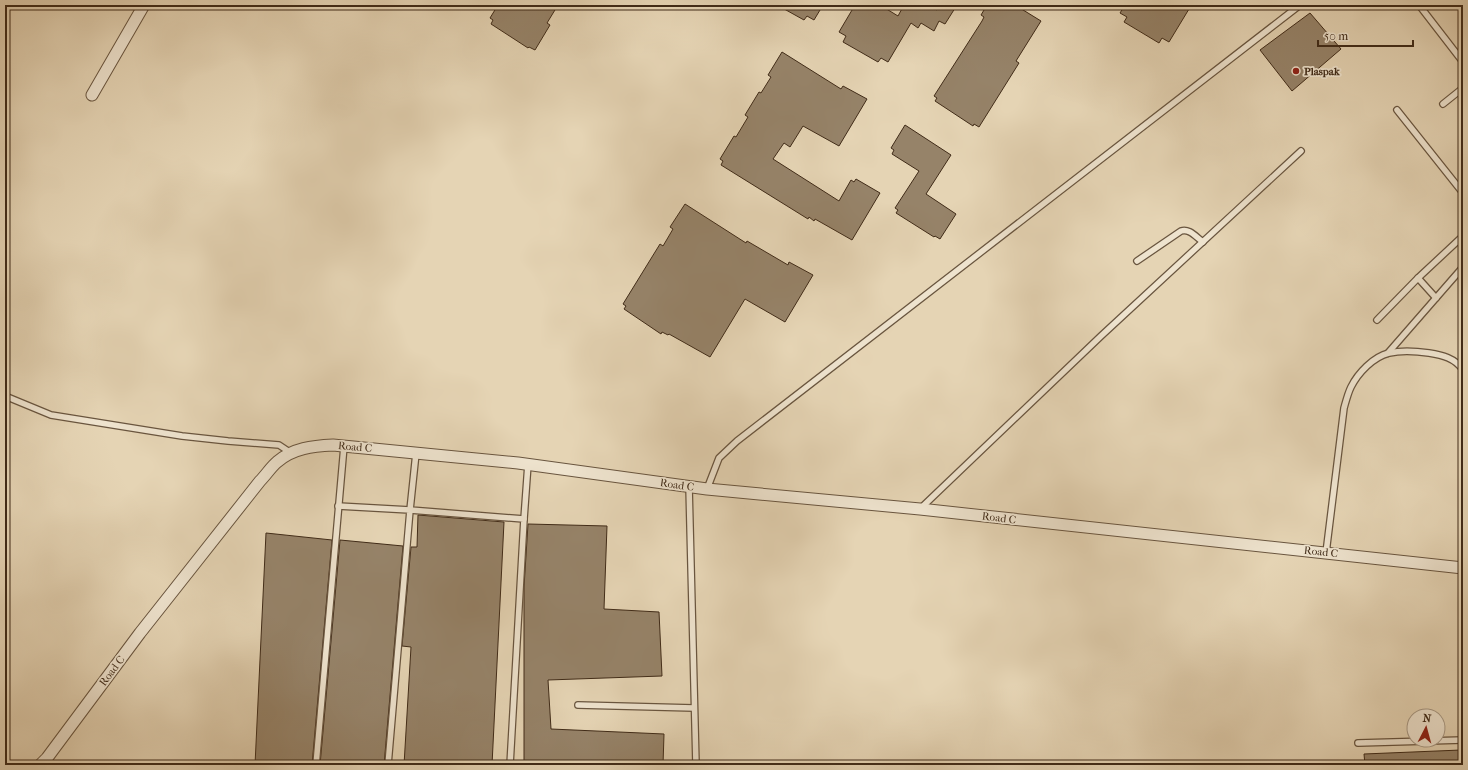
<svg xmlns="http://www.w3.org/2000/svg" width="1468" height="770" viewBox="0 0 1468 770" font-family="'IM FELL French Canon',serif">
  <rect width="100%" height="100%" fill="#e5d4b4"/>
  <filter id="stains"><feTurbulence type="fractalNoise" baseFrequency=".005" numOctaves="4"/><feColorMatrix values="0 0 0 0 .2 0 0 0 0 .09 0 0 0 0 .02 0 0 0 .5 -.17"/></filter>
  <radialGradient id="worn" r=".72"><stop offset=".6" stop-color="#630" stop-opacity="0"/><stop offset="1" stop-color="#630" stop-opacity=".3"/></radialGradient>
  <g fill="#968369" stroke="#402b18">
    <path d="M498,5h60l-11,18 3,2 -15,25 -6,-3 -1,1 -37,-24 2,-4 -3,-2z"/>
    <path d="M777,5h24l8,4 2,-4h12l-9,15 -7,-4 -3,4z"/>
    <path d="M855,5h25l18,11 6,-11h24l9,5 3,-5h17l-12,19 -6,-3 -5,10 -13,-8 -3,5 -7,-5 -23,39 -7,-4 -3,4 -35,-20 3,-6 -7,-4z"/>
    <path d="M987,5h28l26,16 -25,40 3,2 -40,64 -5,-3 -1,2 -38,-25 2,-3 -3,-2 48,-75 2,-4 -3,-2z"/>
    <path d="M1125,5h57l7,4 -20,33 -7,-4 -3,5 -35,-21 3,-5 -7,-4z"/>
    <path d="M1310,13l31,36 -49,42 -32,-41z"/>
    <path d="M782,52l59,37 2,-3 24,13 -28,47 -36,-20 -13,21 -6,-4 -11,16 66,42 12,-21 3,2 2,-3 24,14 -28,47 -37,-21 -1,2 -5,-4 -1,2 -87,-54 2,-4 -3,-2 14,-23 2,1 12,-20 -3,-2 14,-23 2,1 10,-16 -3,-2z"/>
    <path d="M905,125l46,30 -25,39 30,20 -16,25 -5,-3 -1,1 -38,-24 2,-3 -3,-2 24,-37 -27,-17 2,-4 -3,-2z"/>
    <path d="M685,204l61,39 1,-2 41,24 1,-3 24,13 -28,47 -40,-23 -35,58 -41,-23 -1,1 -6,-3 -1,2 -37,-25 2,-3 -3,-2 37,-60 3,2 10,-17 -3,-2z"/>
    <path d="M418,515l86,7 -12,243h-88l7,-118 -9,-1 9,-99h6z"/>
    <path d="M528,524l79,2 -3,83 55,3 3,64 -114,4 3,49 113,5 -1,31h-139v-178z"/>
    <path d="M266,533l66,7 -20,225h-57z"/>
    <path d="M340,540l63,6 -19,219h-64z"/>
    <path d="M1461,750v15h-96l-1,-11z"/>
  </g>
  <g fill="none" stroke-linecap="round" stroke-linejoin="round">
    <defs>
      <g id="lane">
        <path d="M1419,5l44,57"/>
        <path d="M1443,104l20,-16"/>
        <path d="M1397,110l66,83"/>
        <path d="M1137,261l44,-30c8,-3 15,6 22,11"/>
        <path d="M1418,278l45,-42"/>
        <path d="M1377,320l41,-42 18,20"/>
        <path d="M1388,353l75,-86"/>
        <path d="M5,396l46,19 131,21 46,5 51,4 12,8"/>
        <path d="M416,453l-6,57 114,9 -14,246"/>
        <path d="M689,486l7,279"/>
        <path d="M707,489l12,-31 18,-17 563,-436"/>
        <path d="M338,506l72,4 -22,255"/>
        <path d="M921,508l180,-172 200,-185"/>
        <path d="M524,519l4,-55"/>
        <path d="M1326,553l18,-145c2,-7 4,-15 7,-21 7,-14 22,-30 38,-34 13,-3 27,-2 40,0 13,2 26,5 34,17"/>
        <path d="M578,705l116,3"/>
        <path d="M1358,743l105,-3"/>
        <path d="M316,765l28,-319"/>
      </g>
      <g id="street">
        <path d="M92,95l52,-90"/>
        <path d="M40,765l7,-7 93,-125 120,-152c6,-6 11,-14 17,-19 16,-14 36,-16 56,-17l185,18 189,26 213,20 543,59"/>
      </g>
    </defs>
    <use href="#lane" stroke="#69553f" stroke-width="8"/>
    <use href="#street" stroke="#69553f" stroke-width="13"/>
    <use href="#lane" stroke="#eee3ce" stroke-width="5.5"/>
    <use href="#street" stroke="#eee3ce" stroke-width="11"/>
  </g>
  <circle fill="#8f2418" stroke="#eee3ce" stroke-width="1.5" cx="1296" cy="71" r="4"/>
  <g text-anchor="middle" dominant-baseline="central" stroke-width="3.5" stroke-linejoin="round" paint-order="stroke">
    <g font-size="11" font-weight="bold" fill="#402b18" stroke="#eee3ce" text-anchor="start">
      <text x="1304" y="71">Plaspak</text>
    </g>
    <g font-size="11" fill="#402b18" stroke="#eee3ce">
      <text transform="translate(355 447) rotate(5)">Road C</text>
      <text transform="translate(677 485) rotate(8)">Road C</text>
      <text transform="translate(999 518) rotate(7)">Road C</text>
      <text transform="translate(1321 552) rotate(6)">Road C</text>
      <text transform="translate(112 671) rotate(-53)">Road C</text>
    </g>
  </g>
  <rect width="1468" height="770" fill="none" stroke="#e5d4b4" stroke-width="20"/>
  <rect x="6" y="6" width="1456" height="758" fill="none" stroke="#402b18" stroke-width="2"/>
  <rect x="10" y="10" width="1448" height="750" fill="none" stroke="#402b18"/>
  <g transform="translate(1426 728) rotate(6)"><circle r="19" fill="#eee3ce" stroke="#a89985"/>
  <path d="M0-3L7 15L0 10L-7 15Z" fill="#8f2418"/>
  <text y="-6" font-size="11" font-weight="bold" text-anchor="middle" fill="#402b18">N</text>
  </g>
  <path d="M1318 40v6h95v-6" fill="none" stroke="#402b18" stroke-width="2"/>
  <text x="1324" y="40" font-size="12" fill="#402b18" stroke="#eee3ce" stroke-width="3" paint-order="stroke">50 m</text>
  <rect width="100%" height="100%" filter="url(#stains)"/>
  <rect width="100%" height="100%" fill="url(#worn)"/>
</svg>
